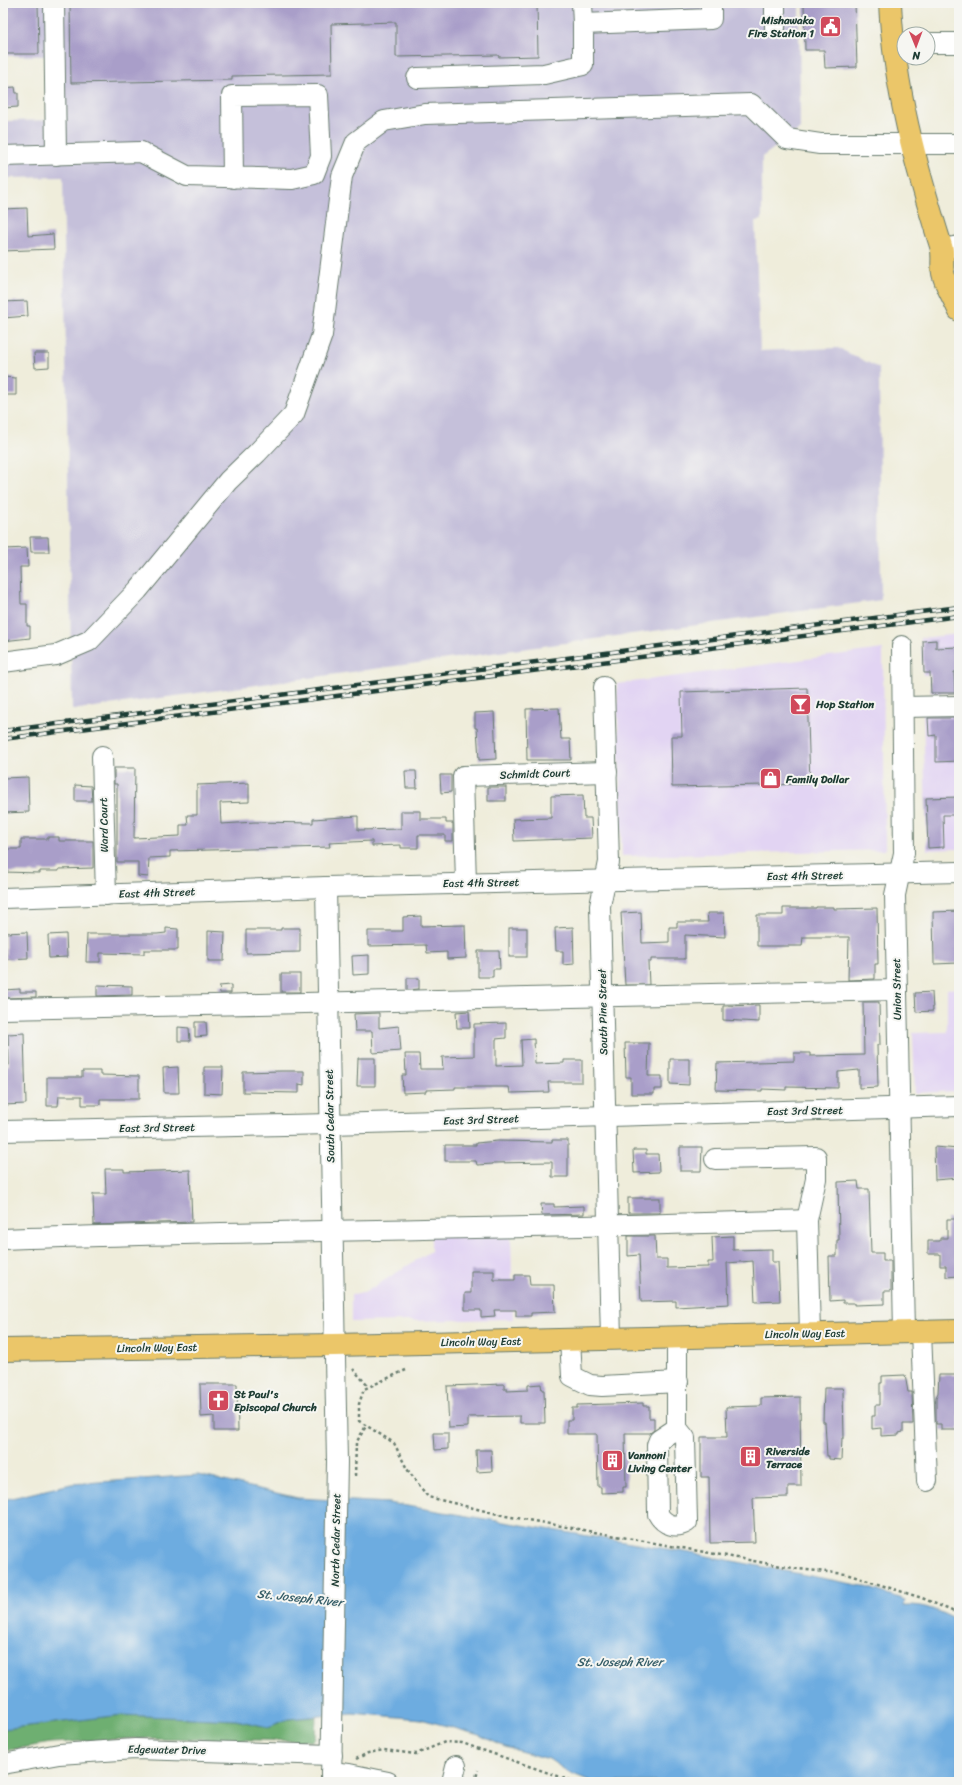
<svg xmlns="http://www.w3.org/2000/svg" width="962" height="1785" viewBox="0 0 962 1785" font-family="Sriracha,sans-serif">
  <rect width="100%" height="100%" fill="#f6f6f2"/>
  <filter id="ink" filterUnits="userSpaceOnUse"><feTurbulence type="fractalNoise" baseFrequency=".025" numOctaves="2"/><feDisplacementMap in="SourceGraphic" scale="8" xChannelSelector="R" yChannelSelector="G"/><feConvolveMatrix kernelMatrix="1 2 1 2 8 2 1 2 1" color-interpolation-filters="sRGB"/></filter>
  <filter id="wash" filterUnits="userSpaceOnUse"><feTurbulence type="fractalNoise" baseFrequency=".012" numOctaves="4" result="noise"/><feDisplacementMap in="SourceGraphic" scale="16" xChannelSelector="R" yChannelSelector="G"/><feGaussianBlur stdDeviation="0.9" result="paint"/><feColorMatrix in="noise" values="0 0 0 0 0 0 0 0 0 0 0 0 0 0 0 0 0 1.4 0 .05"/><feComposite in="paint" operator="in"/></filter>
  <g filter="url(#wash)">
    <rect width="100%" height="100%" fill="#efeddb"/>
    <g fill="#e2d4f3">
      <path d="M959,634v40l-36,1 -2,-37z"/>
      <path d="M883,649l2,201 -263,6 -5,-172z"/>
      <path d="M959,712v137l-32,1 -4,-137z"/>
      <path d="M959,988v103l-44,2 -2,-60 34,-1v-43z"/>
      <path d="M511,1233l2,86 -162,3v-28l13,-1 67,-42v-16z"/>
    </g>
    <g fill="#c5c0da">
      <path d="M3,3h47l2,53h-49z"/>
      <path d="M60,3h739l1,126 -38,28v63l-7,1 5,130 78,-3 41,20 2,232 -809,110 -9,-533 -60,1v-57l60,-1z"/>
    </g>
    <path fill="#6eaf71" stroke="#467652" d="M122,1715l114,5 32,7 20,-8 28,-2 -1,21 -3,3 -169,-3 -92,5 -48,8v-22z"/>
    <path fill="#6dace0" stroke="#46748a" d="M198,1475l100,23 91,5 302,50 172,33 42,14 -1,5c23,-1 35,7 55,16v161h-366l-25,-10 -19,-13 -44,-12 -26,-12 -58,-16 -69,-6 -64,6 -20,8 -32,-7 -114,-5 -119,14v-229l68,-16z"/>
    <g id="blocks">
      <g fill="#a99ec9">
        <path d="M3,3h35l1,51h-36z"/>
        <path d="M70,3h467l1,53 -39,1 -1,-2 -102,2v-35l-65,2 1,50 -100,2v4l-161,3z"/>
        <path d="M804,3h51l2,64 -32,1 -1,-18h-19z"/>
        <path d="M15,87l1,6h2v14l-15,1v-20z"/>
        <path d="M27,208l1,28 25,-2 1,15 -51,2v-42z"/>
        <path d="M27,301l1,15 -25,2v-16z"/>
        <path d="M34,353h15v14l-14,1z"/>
        <path d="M3,377l13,1v17h-13z"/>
        <path d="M30,537h18l1,15h-18z"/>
        <path d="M27,548l1,19h-8l1,37h6v22h3v12l-27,3 1,-92z"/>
        <path d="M936,640v8l23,-1v25h-5l1,21h-24l-1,-20h-6l-1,-32z"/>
        <path d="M807,688l3,96 -138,3 -1,-51h11l-1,-44z"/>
        <path d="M559,708l2,31h9l1,21h-44l-1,-51z"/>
        <path d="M494,712l2,47 -17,1 -2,-32h-2v-15z"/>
        <path d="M928,718h31v43l-23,1v-27l-7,1z"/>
        <path d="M114,768h21l-1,70 46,-2v-11h8l-1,-10h10v-30l52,-2v19l-29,1 1,21 34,-2 58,1v-4l45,-3v14l43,-1v-18h19v8h26v4h7v18h-8v-6h-27v13h-17v-3l-29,1v-5l-43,2 1,4 -160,4v6l-21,1 -1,19 -10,-1v-14h-21v-78h-3z"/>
        <path d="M405,771h11l1,17h-11z"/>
        <path d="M440,775h11v17l-10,1z"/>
        <path d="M28,777l1,35 -26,1v-35z"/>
        <path d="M75,785l16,1 1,15h-17z"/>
        <rect x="488" y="787" width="18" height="14"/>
        <path d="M583,795l1,23h7l1,20 -78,3 -1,-22 38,-1v-22z"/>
        <path d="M959,797v18h-16l1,32 -16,1 -2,-50z"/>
        <path d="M48,837h11v4h34v27l-34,1v2h-19v2l-37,-1v-23h18v-10h27z"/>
        <path d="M816,907h18v2l43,-1 1,56h-3v15l-27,1 1,-43h-46l-1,9h-45v-31h26v-7h33z"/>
        <path d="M959,911v52l-25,1 -1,-52z"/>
        <path d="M641,912l1,31 27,-1v-15h8v-5h31l-1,-9h17l1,24 -40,-2v24h-34v3h-3l1,23h-24l-4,-72z"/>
        <path d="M421,916v10l44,-1 1,33 -19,1v-7l-20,1 -1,-8 -58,1v-15h35v-14z"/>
        <path d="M573,927l1,37 -11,1v-14h-7l-1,-23z"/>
        <path d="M166,928l12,1v21h-34v4l-44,-1v9h-14l1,-28h70l9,-1z"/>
        <path d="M281,928h19v24l-54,1v-23h35z"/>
        <rect x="509" y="928" width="18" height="29"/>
        <path d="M208,931l17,1 -1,29h-16z"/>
        <path d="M27,932l1,26 -22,1 -1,-26z"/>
        <path d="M66,934l1,23 -18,1 -1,-23z"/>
        <path d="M478,951h21l1,18h-7v8h-15z"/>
        <path d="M369,955v19l-16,1 -1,-19z"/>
        <rect x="281" y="974" width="19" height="18"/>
        <path d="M407,978h12v11l-12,1z"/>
        <path d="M97,985l35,1v9l-35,1z"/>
        <path d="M231,985v8h-11l-1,-7z"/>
        <path d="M20,989v3h16v5l-33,1v-8z"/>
        <path d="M932,992l1,19 -17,1 -1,-19z"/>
        <path d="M863,1002h16l1,43h-3l1,42 -19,1v-18l-21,2v16l-52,-1v3l-24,-1v2l-46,-1 1,-27 77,-2v-8h16v3l54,-1z"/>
        <path d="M759,1005v17l-36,-2v-14z"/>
        <path d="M469,1011l1,17h-13l-1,-16z"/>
        <path d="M379,1013v15l20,-2 2,25 -28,2 -1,-22h-17l-1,-17z"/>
        <path d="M195,1022h11l1,14 -12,1z"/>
        <path d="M506,1023v15l-10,1v27l26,-1 -1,-25 13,-1 1,25 29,-1v-3h18v22h-34l1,10 -39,1 -1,-6h-54v2l-29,1v2l-23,1 -1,-18h4l-1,-21h14l1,15h23l-1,-12 32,-1v-32z"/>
        <path d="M178,1027l11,1 1,13h-12z"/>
        <path d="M24,1033l2,71 -23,1 1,-39 5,-1 -1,-31z"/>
        <path d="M625,1043h24l-1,33h14v13h-8v5h-23v-17h-5z"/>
        <path d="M358,1058h17v28h-18z"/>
        <path d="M670,1059h19v26l-19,-1z"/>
        <path d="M178,1067l1,26h-15l-1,-25z"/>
        <path d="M204,1067h19l-1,27 -18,-1z"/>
        <path d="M82,1071h18v4l39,1v23h-39v6h-18v-9h-23l-1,10h-11v-29h35z"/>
        <path d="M281,1071h23v14l-5,-1v9l-56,-1v-20z"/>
        <path d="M552,1140h16v37h-16v-15l-59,1v1l-16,1 -1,-4h-31v-16h31v-2l22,-2 54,1z"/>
        <path d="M680,1147h22l-1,24h-21z"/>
        <path d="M934,1147l25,2v29l-24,2z"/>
        <path d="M633,1150h13v4h12l1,18 -25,1z"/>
        <path d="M105,1169h19v3l66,-2 2,52 -98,3 -1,-31h13z"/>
        <path d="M858,1181l1,8h10l2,64h12v8h8v30h-7v13l-30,1v-2h-11v-3l-13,1 -1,-45h8v-16h2l-1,-58z"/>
        <rect x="628" y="1198" width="32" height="15"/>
        <path d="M541,1204h13v3l30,-1v8l-42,1z"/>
        <path d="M947,1219h12v57l-13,1v-11h-6v-12h-12v-13h12v-3h7z"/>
        <path d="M628,1236h27l1,23h11v9l41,-1v-5h5l-1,-25 21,-1v14l39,-1v13h6l2,39 -25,1 -2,-41 -26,2 2,41 -53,3v-6l-35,1 -2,-47 -11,1z"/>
        <path d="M471,1271h23v9h21v-5h14l1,10h24l1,27 -24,1v3h-15v-6h-22l1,6 -14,1v-7h-16v-17h6z"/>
        <path d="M905,1375l3,17h4l1,32h-10v8l-4,1v2l-18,1v-8l-9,1v-13h3v-11h5v-22h2v-7z"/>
        <path d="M939,1375h20v55h-18v-6h-5v-27l2,-4z"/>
        <path d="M200,1384h37l1,47h-24v-15l-13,1z"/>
        <path d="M504,1384v5h3v2l21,-1v-5l13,-1 1,6h2l1,33h-25v-7l-52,1v10l-19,1 -2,-42z"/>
        <path d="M824,1388h18l1,3 1,47h-2l-1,22 -12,-1v-3h-2l-2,-34h-2z"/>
        <path d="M800,1397l1,89h-13v11l-35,1 2,44 -45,1 -1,-66h-8v-40h26l-1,-30 35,-1v-8z"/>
        <path d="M643,1403v3h6v12h5v12l-4,3h-25l1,54h-3v5l-22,1v-6h-3l-1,-53h-30v-14h5v-12h5v-3z"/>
        <path d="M434,1433h14v16l-13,1z"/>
        <path d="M476,1450h15l1,21 -15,1z"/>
      </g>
    </g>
  </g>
  <g filter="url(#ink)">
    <use href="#blocks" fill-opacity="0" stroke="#687b6e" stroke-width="1"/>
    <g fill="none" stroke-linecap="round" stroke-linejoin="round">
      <defs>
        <g id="minor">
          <path d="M54,3l2,152"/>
          <path d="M582,3l1,21"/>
          <path d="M775,3v25"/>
          <path d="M928,43h31"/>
          <path d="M417,78l127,-4 39,-9v-41l128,-5v-16"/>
          <path d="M3,156l138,-4 46,24 105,3 22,-5 7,-18 -3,-61 -86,1 1,82"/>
          <path d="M942,249l17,-3"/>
          <path d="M902,646l2,207 -9,42 9,437"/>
          <path d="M3,662l53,-7 33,-14 49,-51 90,-109 29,-28 37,-39 28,-79 20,-159 14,-34 28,-21 41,-7 326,-10 36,35 33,5h139"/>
          <path d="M604,687l5,175 -9,44 11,432"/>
          <path d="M903,707l56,-1"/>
          <path d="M102,756l4,139"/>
          <path d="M466,884l-3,-108 144,-4"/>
          <path d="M326,887l11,575 -6,320"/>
          <path d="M3,898l323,-11 633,-15"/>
          <path d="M3,1009c298,-6 596,-11 894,-19"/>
          <path d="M3,1131l328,-7 628,-18"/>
          <path d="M715,1159l101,-2v22l-9,41 3,114"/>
          <path d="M3,1239c268,-9 536,-10 804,-19"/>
          <path d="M921,1332l6,149"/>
          <path d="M570,1339l2,37 18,9 12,1 76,-4"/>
          <path d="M677,1428l8,10 2,84c-11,7 -23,3 -29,-8l-1,-69 2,-5 18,-12v-91"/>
          <path d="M3,1764l56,-10 76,-5 197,6"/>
          <path d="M331,1772l18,2 39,8"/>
          <path d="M452,1782l4,-16"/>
        </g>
        <g id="major">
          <path d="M890,3c4,84 26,164 51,243 3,9 0,19 2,27 3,13 11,25 16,37"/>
          <path d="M3,1350l331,-5 625,-14"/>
        </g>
      </defs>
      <use href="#minor" stroke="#687b6e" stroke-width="22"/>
      <use href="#major" stroke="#687b6e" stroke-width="24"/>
      <g stroke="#687b6e" stroke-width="2.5" stroke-dasharray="3 3" stroke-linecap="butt">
        <path d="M353,1369l15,17"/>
        <path d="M406,1370l-42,19 -5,15v17l35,22 13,26 21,28 78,19 292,53 48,5 76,24 37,16"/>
        <path d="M355,1476l1,-33 10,-17"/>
        <path d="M356,1759l12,-6 16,-3 32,4 29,-12 17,1 113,39"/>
        <path d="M475,1782l3,-12"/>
      </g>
      <use href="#minor" stroke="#fff" stroke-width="20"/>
      <use href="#major" stroke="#ebc669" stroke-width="22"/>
      <defs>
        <g id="rail">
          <path d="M3,731l956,-124"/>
          <path d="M3,739l956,-123"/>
        </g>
      </defs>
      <use href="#rail" stroke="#1f3d34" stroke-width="4.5"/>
      <use href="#rail" stroke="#f6f6f2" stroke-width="3" stroke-dasharray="9" stroke-linecap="butt"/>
    </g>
  </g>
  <defs>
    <symbol id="civic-square" viewBox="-11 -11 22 22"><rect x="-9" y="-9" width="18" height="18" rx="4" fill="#d1495b" stroke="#f6f6f2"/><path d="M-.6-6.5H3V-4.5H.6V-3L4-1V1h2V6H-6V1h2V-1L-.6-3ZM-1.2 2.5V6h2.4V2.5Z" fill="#fff"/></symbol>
    <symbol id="bar-square" viewBox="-11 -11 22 22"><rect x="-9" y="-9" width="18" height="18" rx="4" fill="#d1495b" stroke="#f6f6f2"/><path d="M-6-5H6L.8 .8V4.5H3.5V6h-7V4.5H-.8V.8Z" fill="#fff"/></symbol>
    <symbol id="shop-square" viewBox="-11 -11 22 22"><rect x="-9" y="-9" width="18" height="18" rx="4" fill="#d1495b" stroke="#f6f6f2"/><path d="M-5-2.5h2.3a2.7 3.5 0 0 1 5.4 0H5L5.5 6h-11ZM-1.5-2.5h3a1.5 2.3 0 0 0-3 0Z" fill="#fff"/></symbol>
    <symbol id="church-square" viewBox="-11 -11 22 22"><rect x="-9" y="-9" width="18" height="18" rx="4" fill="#d1495b" stroke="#f6f6f2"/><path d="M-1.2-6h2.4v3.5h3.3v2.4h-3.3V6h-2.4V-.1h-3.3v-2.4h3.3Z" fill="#fff"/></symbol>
    <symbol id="building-square" viewBox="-11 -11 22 22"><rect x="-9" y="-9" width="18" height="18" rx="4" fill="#d1495b" stroke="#f6f6f2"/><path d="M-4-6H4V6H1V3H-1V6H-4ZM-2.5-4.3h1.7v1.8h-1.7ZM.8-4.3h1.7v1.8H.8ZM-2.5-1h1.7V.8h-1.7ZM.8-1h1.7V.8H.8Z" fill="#fff"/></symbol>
  </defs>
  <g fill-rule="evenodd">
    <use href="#civic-square" x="818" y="14" width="25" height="25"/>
    <use href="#bar-square" x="788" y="692" width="25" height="25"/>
    <use href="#shop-square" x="758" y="766" width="25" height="25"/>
    <use href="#church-square" x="206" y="1388" width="25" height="25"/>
    <use href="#building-square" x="738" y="1444" width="25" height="25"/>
    <use href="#building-square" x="600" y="1448" width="25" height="25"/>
  </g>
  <g text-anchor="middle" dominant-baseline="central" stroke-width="4" stroke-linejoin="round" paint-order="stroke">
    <g font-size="11" font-weight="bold" fill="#1f3d34" stroke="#f6f6f2" text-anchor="start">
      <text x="814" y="20" text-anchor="end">Mishawaka<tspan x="814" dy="13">Fire Station 1</tspan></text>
      <text x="816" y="704">Hop Station</text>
      <text x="786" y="779">Family Dollar</text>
      <text x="234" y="1394">St Paul's<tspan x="234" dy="13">Episcopal Church</tspan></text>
      <text x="766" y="1451">Riverside<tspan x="766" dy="13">Terrace</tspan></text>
      <text x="628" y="1455">Vannoni<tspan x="628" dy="13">Living Center</tspan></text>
    </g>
    <g font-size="11" fill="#1f3d34" stroke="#f6f6f2">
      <text transform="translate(535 774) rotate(-2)">Schmidt Court</text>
      <text transform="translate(104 825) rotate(-91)">Ward Court</text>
      <text transform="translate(805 876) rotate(-1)">East 4th Street</text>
      <text transform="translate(481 883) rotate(-1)">East 4th Street</text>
      <text transform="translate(157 893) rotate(-2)">East 4th Street</text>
      <text transform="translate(897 989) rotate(-91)">Union Street</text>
      <text transform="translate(603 1012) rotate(-91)">South Pine Street</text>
      <text transform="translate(805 1111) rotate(-1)">East 3rd Street</text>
      <text transform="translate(330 1116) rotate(-91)">South Cedar Street</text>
      <text transform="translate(481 1120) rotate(-2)">East 3rd Street</text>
      <text transform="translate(157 1128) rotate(-1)">East 3rd Street</text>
      <text transform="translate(805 1334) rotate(-1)">Lincoln Way East</text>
      <text transform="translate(481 1342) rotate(-1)">Lincoln Way East</text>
      <text transform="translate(157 1348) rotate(-1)">Lincoln Way East</text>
      <text transform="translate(336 1540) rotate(-89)">North Cedar Street</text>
      <text transform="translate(167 1750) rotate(1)">Edgewater Drive</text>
    </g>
    <g font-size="12" font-style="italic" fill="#365e68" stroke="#f6f6f2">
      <text transform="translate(300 1598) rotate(6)">St. Joseph River</text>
      <text x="620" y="1662">St. Joseph River</text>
    </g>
  </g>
  <rect width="962" height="1785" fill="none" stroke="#f6f6f2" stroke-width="16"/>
  <g transform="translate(916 46) rotate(179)"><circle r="19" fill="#f6f6f2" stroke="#a0aca6"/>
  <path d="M0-3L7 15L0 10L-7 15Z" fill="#d1495b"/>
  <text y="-6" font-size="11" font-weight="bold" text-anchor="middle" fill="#1f3d34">N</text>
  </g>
</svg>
